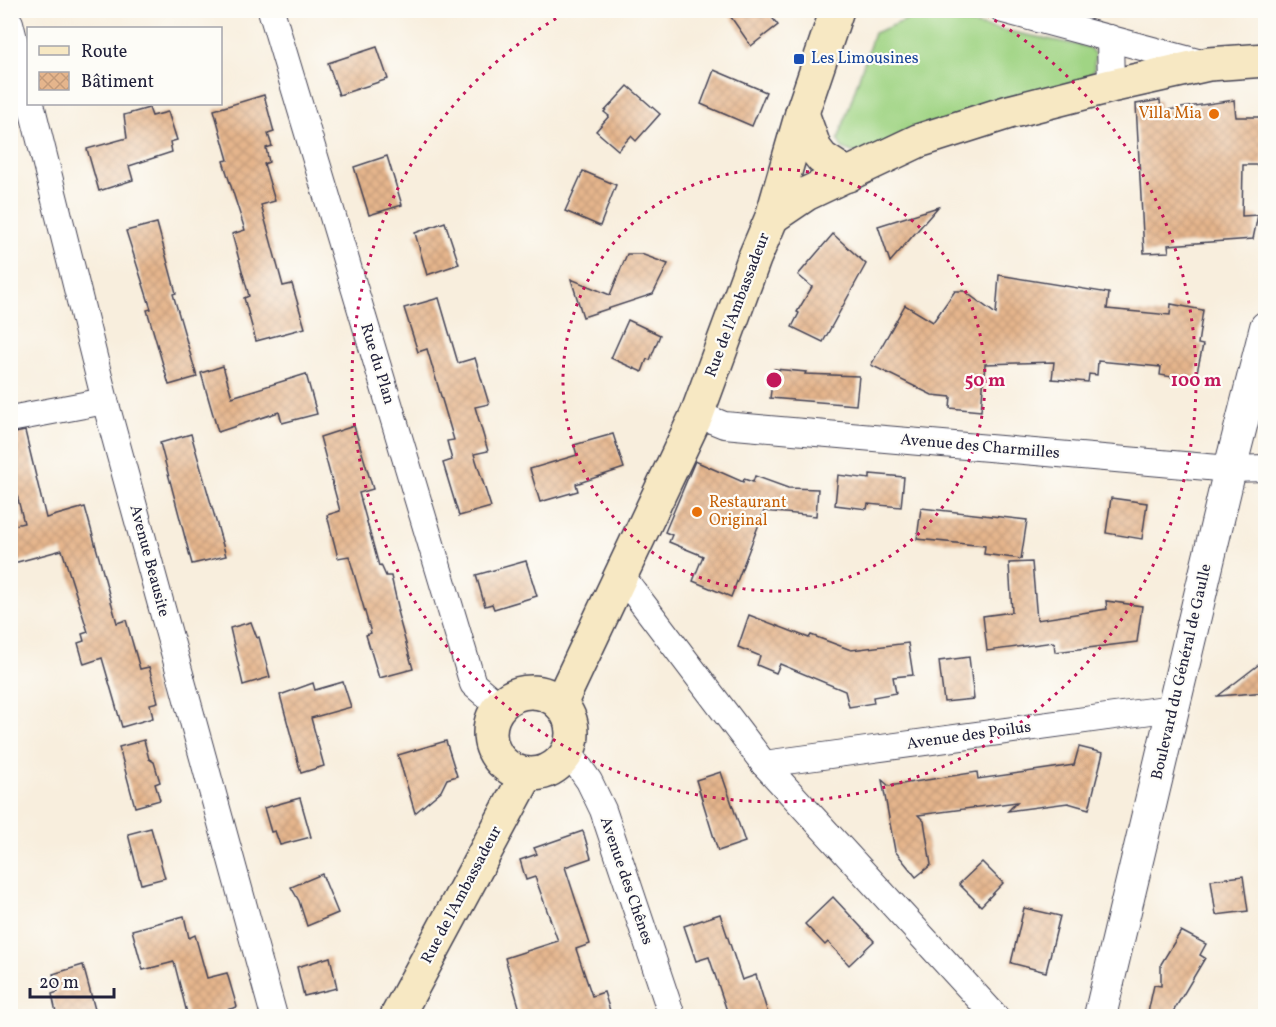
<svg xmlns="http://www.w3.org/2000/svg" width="1276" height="1027" viewBox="0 0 1276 1027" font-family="Vollkorn,serif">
  <defs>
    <pattern id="building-cross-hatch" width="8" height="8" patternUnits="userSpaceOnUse" patternTransform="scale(1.5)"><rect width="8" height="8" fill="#e5b58c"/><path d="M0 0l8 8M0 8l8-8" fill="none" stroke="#c49b7a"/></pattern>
  </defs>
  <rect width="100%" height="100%" fill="#fdfcf7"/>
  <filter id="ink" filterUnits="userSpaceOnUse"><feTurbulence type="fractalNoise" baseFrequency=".0167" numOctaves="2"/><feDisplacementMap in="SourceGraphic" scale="12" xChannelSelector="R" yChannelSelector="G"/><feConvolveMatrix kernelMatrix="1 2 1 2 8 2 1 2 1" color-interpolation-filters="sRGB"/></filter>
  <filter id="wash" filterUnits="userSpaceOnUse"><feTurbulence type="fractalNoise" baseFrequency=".008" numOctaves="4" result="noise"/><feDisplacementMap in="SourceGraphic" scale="24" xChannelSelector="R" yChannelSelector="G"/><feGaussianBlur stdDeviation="1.35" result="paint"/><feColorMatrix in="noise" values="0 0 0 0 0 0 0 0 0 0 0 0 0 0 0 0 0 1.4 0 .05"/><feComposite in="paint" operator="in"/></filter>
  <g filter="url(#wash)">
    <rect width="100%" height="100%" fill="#f8eedd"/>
    <path fill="#a0d484" stroke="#617b60" stroke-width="1.5" d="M921,14l167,33 7,7 -1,15 -5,8 -232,77 -15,-6 -4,-8 36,-107z"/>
    <g id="blocks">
      <g fill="url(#building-cross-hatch)">
        <path d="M726,10h40l12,15 -27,21z"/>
        <path d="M377,47l11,32 -49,16 -11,-32z"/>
        <path d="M714,70l52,22 -14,34 -51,-22z"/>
        <path d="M628,86l32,28 -24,27 -5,-5 -13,14 -22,-19 13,-15 -5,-4z"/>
        <path d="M264,95l10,37 -6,2 4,12 -6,2 3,14 -5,2 11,37 -14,4 22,81 9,-2 13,44 -49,13 -12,-43 5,-2 -17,-62 13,-4 -22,-69 5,-1 -14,-50z"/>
        <path d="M1160,100l1,11 73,-11 2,17h30l-3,48h-20l-1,51 16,-1 -5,24 -85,6 1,7 -25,1 -8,-149z"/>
        <path d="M149,108l3,8 16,-4 9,28 -7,2 2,10 -43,14 4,14 -34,11 -12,-42 40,-11 -3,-23z"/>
        <path d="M387,156l15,49 -33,10 -15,-48z"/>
        <path d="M583,171l33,14 -16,41 -35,-15z"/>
        <path d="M938,207l-48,55 -12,-36z"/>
        <path d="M445,222l14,42 -32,11 -12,-42z"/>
        <path d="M157,223l19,70 -3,1 24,83 -28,8 -22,-75 4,-1 -25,-78z"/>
        <path d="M833,234l33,30 -43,78 -31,-15 7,-14 -2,-1 15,-25 -14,-12z"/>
        <path d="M627,254h14l27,10 -15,30 -70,23 -12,-38 39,16z"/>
        <path d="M999,275l110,18 -2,16 63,6 1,-11 32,6 -5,34 5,1 -8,36 -35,-6 1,-8 -63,-6 -1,14 -8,-1 -1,8 -36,-3 2,-17 -69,2 -4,47 -31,-3 1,-11 -19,-2 -61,-30 34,-60 28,17 22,-31h9l32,23z"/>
        <path d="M439,298l19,65 17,-5 14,46 -14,3 13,44 -14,3 17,53 -32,9 -16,-53 9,-3 -5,-19 7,-1 -27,-91 -9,3 -14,-44z"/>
        <path d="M628,320l32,15 -10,25 -3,-1 -5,13 -31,-14z"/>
        <path d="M223,366l9,31 74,-23 11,40 -35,9 -3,-11 -61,20 -17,-59z"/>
        <path d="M774,369l32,3 -1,2 54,2 -3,29 -86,-7z"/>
        <path d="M354,426l19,63 -14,4 20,73 2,-1 5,11h5l8,35h-2l16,58 -34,9 -13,-43 5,-2 -22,-77 -11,2 -11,-43 13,-4 -20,-74z"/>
        <path d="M25,431l21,87 39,-11 32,116 9,-3 14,49 9,-2 9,35 -8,2 3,14 -31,9 -20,-69 -18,6 -6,-21 6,-2 -2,-7 6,-2 -26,-82 -52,14v-38l14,-3 -14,-55v-34z"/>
        <path d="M191,434l35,122 -34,8 -32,-121z"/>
        <path d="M613,434l11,34 -48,16 2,7 -38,11 -10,-33 47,-14 -3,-10z"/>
        <path d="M695,461l48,21 1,-3 9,3 2,-6 33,12 30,1 -2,27 -52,-5 -33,86 -38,-16 10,-25 -34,-14 3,-7 -7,-3z"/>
        <path d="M870,474l34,3 -3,30 -33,-3 -1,5 -32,-4 3,-30 32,4z"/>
        <path d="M1111,498l36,5 -5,36 -36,-6z"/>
        <path d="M921,508l106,12 -6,39 -37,-5 1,-8 -68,-7z"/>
        <path d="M526,561l11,35 -43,13 -2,-5 -7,2 -9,-31z"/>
        <path d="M1032,562l5,58 70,-11 -1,-8 36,5 -5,36 -82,10 -1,-10 -67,9 -4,-35 29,-4 -3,-49z"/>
        <path d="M749,615l60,23 2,-3 40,15 57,-7 5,32 -20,2 3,16 -23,4 1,6 -25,4 -4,-16 -65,-27 -4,9 -19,-8 3,-9 -22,-9z"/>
        <path d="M251,622l6,16 2,-1 11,40 -27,8 -13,-57z"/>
        <path d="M969,657l5,42 -30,3 -5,-41z"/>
        <path d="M1266,659v33l-48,4z"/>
        <path d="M343,682l8,25 -40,11 13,48 -23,7 -21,-78 33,-12 2,7z"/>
        <path d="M144,740l5,19 5,3 6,20 -5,2 5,16 -25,7 -16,-60z"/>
        <path d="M446,741l11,35 -10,3 -6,12 -26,22 -17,-58z"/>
        <path d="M1079,747l24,6 -14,56 -21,-6 -60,8 9,-9 -99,13 6,6 7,44 -15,12 -21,-26 -13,-71 7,6 88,-14 1,7 96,-14z"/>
        <path d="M721,772l24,70 -27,9 -22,-71z"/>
        <path d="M300,798l11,39 -31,8 -5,-14 -4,1 -7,-24z"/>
        <path d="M151,828l14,50 -24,6 -13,-50z"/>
        <path d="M583,831l8,27 -26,9 25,77 -14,5 16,47 12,-4 8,25h-90l-17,-59 53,-17 -23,-64 -9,3 -6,-20 17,-6 -3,-6z"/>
        <path d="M982,862l21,21 -22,23 -22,-22z"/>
        <path d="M322,874l16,39 -31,13 -8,-25 -8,-14z"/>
        <path d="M1243,876l5,35 -32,4 -5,-35z"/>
        <path d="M833,897l41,44 -25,24 -21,-23 -3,3 -20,-21z"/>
        <path d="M1024,908l36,8 -14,56 -35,-9z"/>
        <path d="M720,914l22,66 14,-5 13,42h-40l-20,-60 -13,4 -12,-35z"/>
        <path d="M184,916l5,22 6,-3 12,43 20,-5 10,34 -35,10h-14l-14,-55 -31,8 -11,-40z"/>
        <path d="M1181,931l25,13 -6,11 5,3 -35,59h-23l7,-32 7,1v-22z"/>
        <path d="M330,957l7,31 -33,8 -7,-29z"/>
        <path d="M83,965l14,52h-40l-5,-23 6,-2 -5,-18z"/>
      </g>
    </g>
  </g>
  <g filter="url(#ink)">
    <use href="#blocks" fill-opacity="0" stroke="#424153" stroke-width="1.5"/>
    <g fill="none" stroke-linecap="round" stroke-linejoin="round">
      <defs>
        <g id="minor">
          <path d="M271,10l202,674 27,23"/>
          <path d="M1003,10l202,54"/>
          <path d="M10,23l18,72"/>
          <path d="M1110,38l1,48"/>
          <path d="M31,104l74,297 169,615"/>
          <path d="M697,414l27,11 506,44 36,-1"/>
          <path d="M10,419l95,-18"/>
          <path d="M621,575l143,189 231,252"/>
          <path d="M568,751l21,30 14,29 69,206"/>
          <path d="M764,764l409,-56"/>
        </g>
        <path id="tertiary" d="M1100,1016l130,-547 36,-142"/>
        <g id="secondary">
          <path d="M802,113l13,36 7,9 26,17"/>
          <path d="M772,217l34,-23 112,-53 91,-29 102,-26 98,-22 57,-4"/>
          <circle cx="531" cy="733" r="41"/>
          <path d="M560,704l137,-290 57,-155 18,-42 30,-104 35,-103"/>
          <path d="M397,1016l130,-242"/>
        </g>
      </defs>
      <use href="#minor" stroke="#424153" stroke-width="28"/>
      <use href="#tertiary" stroke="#424153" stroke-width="34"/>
      <use href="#secondary" stroke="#424153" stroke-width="36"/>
      <use href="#minor" stroke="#fff" stroke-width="26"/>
      <use href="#tertiary" stroke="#fff" stroke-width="32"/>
      <use href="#secondary" stroke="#f7e8c3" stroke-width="33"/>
    </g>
  </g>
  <g fill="none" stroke="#c2185b" stroke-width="3" stroke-dasharray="3 6">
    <circle cx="774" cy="380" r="211"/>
    <path d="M979 11A422 422 0 1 1 569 11"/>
  </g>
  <rect fill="#1a4fb4" stroke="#fdfcf7" stroke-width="2" x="793" y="53" width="12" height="12" rx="3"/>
  <g fill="#e8710a" stroke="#fdfcf7" stroke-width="2">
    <circle cx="1214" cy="114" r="6"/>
    <circle cx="697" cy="512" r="6"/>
  </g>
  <g text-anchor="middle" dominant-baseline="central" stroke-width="4.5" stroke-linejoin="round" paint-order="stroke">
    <g font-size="16" fill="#164399" stroke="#fdfcf7" text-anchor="start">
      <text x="811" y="59">Les Limousines</text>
    </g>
    <g font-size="16" fill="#c56008" stroke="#fdfcf7" text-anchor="end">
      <text x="1202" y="114">Villa Mia</text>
      <text x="709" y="503" text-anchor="start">Restaurant<tspan x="709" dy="18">Original</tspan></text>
    </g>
    <g font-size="16" fill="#22223b" stroke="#fdfcf7">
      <text transform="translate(738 305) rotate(-69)">Rue de l'Ambassadeur</text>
      <text transform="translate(377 364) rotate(73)">Rue du Plan</text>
      <text transform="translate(980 447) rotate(5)">Avenue des Charmilles</text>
      <text transform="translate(149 561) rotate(75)">Avenue Beausite</text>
      <text transform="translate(1182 672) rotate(-77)">Boulevard du Général de Gaulle</text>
      <text transform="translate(969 736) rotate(-8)">Avenue des Poilus</text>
      <text transform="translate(626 881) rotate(71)">Avenue des Chênes</text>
      <text transform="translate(462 895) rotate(-62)">Rue de l'Ambassadeur</text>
    </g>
  </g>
  <circle cx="774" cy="380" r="9" fill="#c2185b" stroke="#fdfcf7" stroke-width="3"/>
  <g font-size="18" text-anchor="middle" font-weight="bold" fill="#c2185b" stroke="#fdfcf7" stroke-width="4.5" stroke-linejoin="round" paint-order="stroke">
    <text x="985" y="386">50 m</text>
    <text x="1196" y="386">100 m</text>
  </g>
  <rect width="1276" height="1027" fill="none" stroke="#fdfcf7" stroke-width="36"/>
  <rect x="27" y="27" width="195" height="78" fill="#fdfcf7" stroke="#a5a5ac" stroke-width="1.5"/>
  <rect x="39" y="46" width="30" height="9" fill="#f7e8c3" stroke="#a5a5ac" stroke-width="1.5"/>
  <text x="81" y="57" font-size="18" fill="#22223b">Route</text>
  <rect x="39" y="72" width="30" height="18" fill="url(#building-cross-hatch)" stroke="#a5a5ac" stroke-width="1.5"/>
  <text x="81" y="87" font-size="18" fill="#22223b">Bâtiment</text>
  <path d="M30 988v9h84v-9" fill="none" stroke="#22223b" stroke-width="3"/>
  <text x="39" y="988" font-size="18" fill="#22223b" stroke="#fdfcf7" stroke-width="4.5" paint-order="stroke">20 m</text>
</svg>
